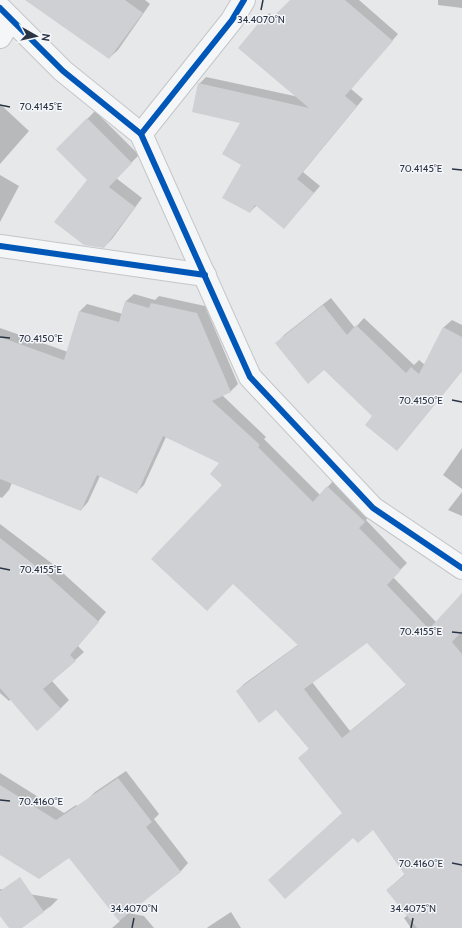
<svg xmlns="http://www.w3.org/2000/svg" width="462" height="928" viewBox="0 0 462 928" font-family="Cabin,sans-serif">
  <rect width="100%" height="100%" fill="#e6e8ea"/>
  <g fill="#0003" fill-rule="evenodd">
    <path d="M30,0h115l5,4 -32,46 -9,8z"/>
    <path d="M291,0h68l39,34 -47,55 12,10 -60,73 17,14 -36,42 -27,-23 -7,7 -8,-47v-43l-43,-38 7,-7 93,20 -60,-49 30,-35 5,4z"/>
    <path d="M438,0h24v8l-24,-3z"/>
    <path d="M0,104l29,27 -29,33z"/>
    <path d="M95,111l44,44 -23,23 26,20 -30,41 -8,8 -16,-68 -30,-30z"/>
    <path d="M0,175l19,11 -19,36z"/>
    <path d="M134,294l21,6 4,-4 46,10 33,78 -8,8 -8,3 44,42 -2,2 56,56 15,-16 36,35 -5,6 41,43 -14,14 43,45 26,-27v333h-51l-7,-10 4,-3 -21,-25 18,-16 -32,-45 -30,-17 -44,-54 11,-10 -33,-39 -40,-18 7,-7 55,-40 -76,-159 -2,-22 -55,-26 -22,48 -8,8 -36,-17 -12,26 -7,8 -69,-27 -3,7 -7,8 -2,-1v-169l68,24 12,-41 7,-7 36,10 3,-13zM367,641l40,43 -57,47 -38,-49z"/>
    <path d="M331,298l24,30 9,-10 50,47 5,-5 6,5 19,-38 8,-7 10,5v46l-58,71 -7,8 -24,-34 -49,-47 -47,-26 7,-8z"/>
    <path d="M462,448v41l-19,-14z"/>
    <path d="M462,492v24l-14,-6z"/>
    <path d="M0,524l54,41 52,47 -28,34 6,6 -32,29 17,19 -9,9 -49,-10 -2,2 -9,-8z"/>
    <path d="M126,771l33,43 -5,5 34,44 -7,8 -53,42 16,3 10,12h-42l8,-7 -50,-64 -70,-3v-81l64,40 12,-8 17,13 -6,-18 8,-8z"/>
    <path d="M0,889l58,10 -7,7 -31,22h-10l-10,-14z"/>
    <path d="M231,912l10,16h-34l1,-1z"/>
  </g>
  <g fill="#ced0d3" fill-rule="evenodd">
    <path d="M25,0h100l18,13 -34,46z"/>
    <path d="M290,0h55l48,41 -48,55 12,10 -60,73 17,14 -30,36 -29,-24 -5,8 -28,-15 19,-33 -19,-11 18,-31 -48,-11 6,-29 111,25 -71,-60 24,-29 5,4z"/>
    <path d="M87,118l45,45 -23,24 26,20 -31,41 -20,-3 -30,-23 33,-42 -31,-31z"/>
    <path d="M125,301l24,7 2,-5 46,10 34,79 -19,9 48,44 -2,2 55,55 14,-16 38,36 -6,6 42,42 -14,15 42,44 33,-36v38l-10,11 10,12v274h-45l-31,-38 19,-15 -32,-45 -15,13 -5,-5 -68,61 -17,-19 74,-67 -44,-55 11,-9 -33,-39 -17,13 -23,-32 62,-46 -65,-61 -26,27 -56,-52 71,-74 -12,-11 9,-11 -56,-27 -26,58 -40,-19 -16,36 -81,-32v-142l64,23 15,-49 40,11zM367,643l39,42 -64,53 -38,-49z"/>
    <path d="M323,305l24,30 9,-10 50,48 5,-6 8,7 24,-47 19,10v34l-65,80 -32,-26 7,-9 -48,-46 -16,14 -33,-41z"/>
    <path d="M0,538l46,36 53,48 -29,33 6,6 -33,28 18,20 -24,22 -37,-43z"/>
    <path d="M118,778l34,44 -6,5 35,45 -62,49 -50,-63 -30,21 -39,-24v-70l56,35z"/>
    <path d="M20,877l24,35 -22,16h-13l-9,-12v-25z"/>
  </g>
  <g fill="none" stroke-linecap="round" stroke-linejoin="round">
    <defs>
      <g id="street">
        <path d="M0,8l63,63 78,63 109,243 123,131 89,60"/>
        <path d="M0,37l11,-18"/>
        <path d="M141,134l91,-114 12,-20"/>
        <path d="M0,246l205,29"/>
      </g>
    </defs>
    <use href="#street" stroke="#c4c6c8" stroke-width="24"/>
    <use href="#street" stroke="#f5f6f7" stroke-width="22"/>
    <defs>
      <g id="cycleway">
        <path d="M0,8l63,63 78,63 109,243 123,131 89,60"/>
        <path d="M141,134l91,-114 12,-20"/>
        <path d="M0,246l205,29"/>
      </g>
    </defs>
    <use href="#cycleway" stroke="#f4f6f9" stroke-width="8"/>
    <use href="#cycleway" stroke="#0057b8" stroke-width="6"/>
  </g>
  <path fill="none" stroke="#2b3445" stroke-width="1.5" d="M261,10l2,-10M0,105l10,2M452,169l10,1M0,337l10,1M452,400l10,2M0,568l10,2M452,632l10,1M0,800l10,1M452,863l10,2M132,928l2,-10M411,928l2,-10"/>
  <g font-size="10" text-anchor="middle" fill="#2b3445" stroke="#f4f6f9" stroke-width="3" stroke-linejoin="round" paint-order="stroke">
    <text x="261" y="23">34.4070°N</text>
    <text x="41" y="110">70.4145°E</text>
    <text x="421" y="172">70.4145°E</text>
    <text x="41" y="342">70.4150°E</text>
    <text x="421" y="404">70.4150°E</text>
    <text x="41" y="573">70.4155°E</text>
    <text x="421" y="635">70.4155°E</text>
    <text x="41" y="805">70.4160°E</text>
    <text x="421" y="867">70.4160°E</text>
    <text x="134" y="912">34.4070°N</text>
    <text x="413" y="912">34.4075°N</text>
  </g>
  <g transform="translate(36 36) rotate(98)" stroke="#f4f6f9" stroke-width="3" paint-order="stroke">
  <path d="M0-3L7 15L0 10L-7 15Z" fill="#2b3445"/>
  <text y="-6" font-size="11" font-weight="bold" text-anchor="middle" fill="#2b3445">N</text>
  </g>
</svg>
